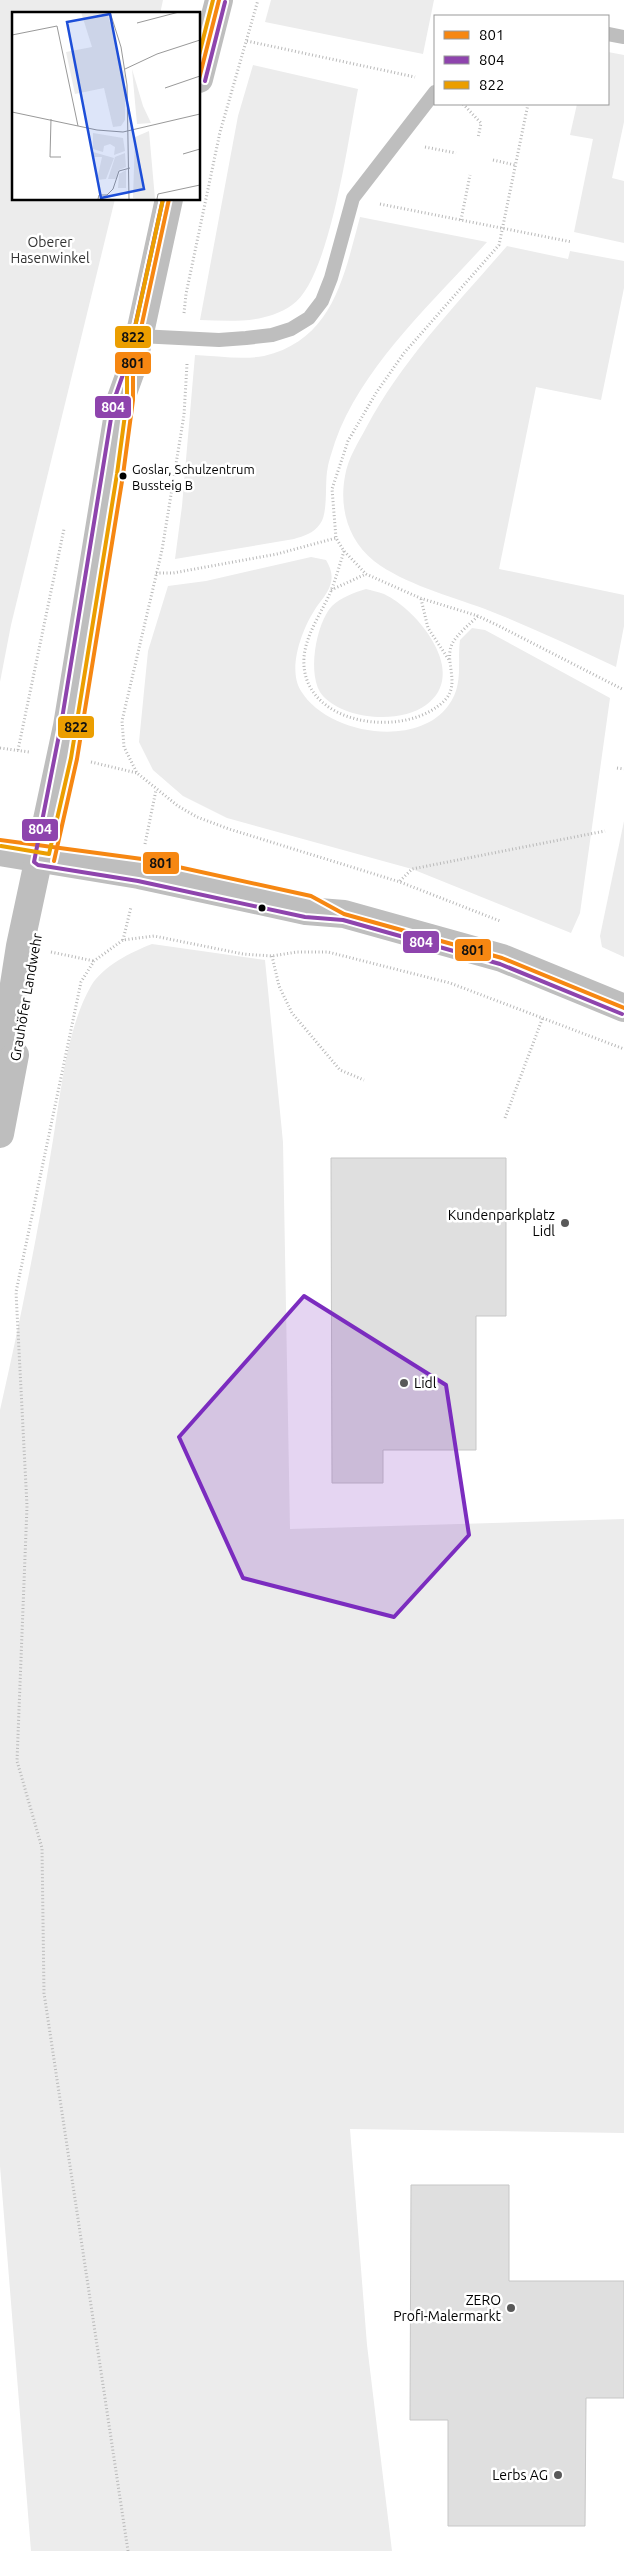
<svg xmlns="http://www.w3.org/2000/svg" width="624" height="2551" viewBox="0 0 624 2551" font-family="Ubuntu,sans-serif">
  <rect width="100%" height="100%" fill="#fff"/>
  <g fill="#ececec">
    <path d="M0,0h163l-3,14h-146v185h101l-104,426 -11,57z"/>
    <path d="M271,0h163l-11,54 -158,-32z"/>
    <path d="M608,52l16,3v67l-12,56 12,3v62l-50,-11 19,-93 -23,-4 7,-31h31z"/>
    <path d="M253,65l105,24c-9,45 -28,191 -66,216 -27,19 -61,16 -92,15l38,-204z"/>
    <path d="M360,217l127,25c-53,59 -125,124 -152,200 -3,10 -7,20 -8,30 -2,14 1,42 -7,52 -6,9 -16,12 -26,15l-119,20 7,-53 13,-151c22,1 48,5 69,1 69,-16 80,-80 96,-139z"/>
    <path d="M507,246l61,13 2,-8 54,10v27l-23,112 -65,-13 -37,182 125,26v31l-8,41c-43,-20 -87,-41 -131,-58 -35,-13 -81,-25 -111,-48 -26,-21 -35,-53 -29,-85 3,-18 13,-33 21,-48 36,-68 91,-124 141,-182z"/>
    <path d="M311,557l15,3c4,7 7,14 5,22 -2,11 -11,19 -17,29 -12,19 -27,58 -13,80 26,43 115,58 147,15 16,-21 9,-43 12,-66l12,-12 13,2 125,68 -30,215 -9,20 -159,-64 -185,-51 -44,-22 -30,-26 -14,-28 9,-91 20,-65 38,-5z"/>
    <path d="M366,589c5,1 12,3 18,5 34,16 86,80 42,111 -25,19 -81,15 -103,-9 -17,-19 -7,-73 9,-90 10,-9 21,-13 34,-17z"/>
    <path d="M624,821v136l-22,-10 -2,-11z"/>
    <path d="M152,944l113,16 18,182 7,387 334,-10v614l-274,-4 17,216 25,206h-361l-31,-385v-756c19,-84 36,-167 50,-252 10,-53 14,-125 41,-172 12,-20 40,-34 61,-42z"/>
  </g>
  <g fill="#dfdfdf" stroke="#c7c7c7">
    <path d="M331,1158h175v158h-30v134h-93v33h-51z"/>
    <path d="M411,2185h98v96h115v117h-38l-1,128h-137v-106h-38z"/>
  </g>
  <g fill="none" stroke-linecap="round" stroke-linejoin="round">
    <g stroke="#b9b9b9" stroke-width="3" stroke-dasharray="1 2.5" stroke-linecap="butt">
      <path d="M247,41l168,36"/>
      <path d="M463,104l18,19 -3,15"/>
      <path d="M528,104l-29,141 -95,108 -28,40 -28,48 -16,48 4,49 8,13 22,23 54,24 58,18 19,9 127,65"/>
      <path d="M425,147l31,6"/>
      <path d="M493,160l22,5"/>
      <path d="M380,204l192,38"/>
      <path d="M461,220l9,-45"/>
      <path d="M184,313l2,-19 34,-162 38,-132"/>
      <path d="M187,364l-3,51 -22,135 -40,171 2,26 13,26 41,33 19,11 32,12 171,53 100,39"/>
      <path d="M344,551c-4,13 -8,27 -13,40 -9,21 -25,43 -27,66 -5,69 103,84 142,42 14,-17 -2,-37 6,-55 5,-10 18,-20 26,-28"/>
      <path d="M156,573h17l104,-19 59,-16"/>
      <path d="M331,590l35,-16"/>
      <path d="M421,599l7,29 21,32"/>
      <path d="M0,748l29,4"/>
      <path d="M18,750l46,-221"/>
      <path d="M91,762l46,11"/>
      <path d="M617,768l7,1"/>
      <path d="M145,844l11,-54"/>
      <path d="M400,881l12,-12 193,-38"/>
      <path d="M123,940l8,-33"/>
      <path d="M51,952l43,9"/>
      <path d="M272,956l7,30 13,27 48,57 24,10"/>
      <path d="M505,1118l38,-101"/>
      <path d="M128,2551l-84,-558 -2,-145 -25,-87 10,-255 -11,-214 65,-310 13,-21 29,-21 31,-4 89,18 29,2 25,-4h31l122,31 174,66"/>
    </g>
    <g stroke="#bebebe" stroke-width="14">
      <path d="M608,34l16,3"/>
      <path d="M139,336l80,4 27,-2 26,-3 19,-6 18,-11 13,-17 9,-23 22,-80 82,-106"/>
    </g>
    <g stroke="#bebebe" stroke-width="28">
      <path d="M199,79l20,-79"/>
      <path d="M0,852l139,23 167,36 38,3 158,44 122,50"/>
      <path d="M0,1074l20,-128 47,-220 53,-325 13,-36 36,-166"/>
      <path d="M0,1134l15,-79"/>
    </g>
    <defs>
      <g id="bus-1">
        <path d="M199,79l20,-79"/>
        <path d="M0,840l142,19 169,37 33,18 158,44 122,50"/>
        <path d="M54,861l23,-102 46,-284 10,-75v-35l36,-166"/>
      </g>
      <g id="bus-2">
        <path d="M205,81l20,-79"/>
        <path d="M163,199l-36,164 -13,37 -53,325 -27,137 4,3 100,16 167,36 38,3 157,44 122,50"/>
      </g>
      <g id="bus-3">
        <path d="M199,55l14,-55"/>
        <path d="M1,846l48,8 22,-96 46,-284 10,-74v-36l36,-165"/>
      </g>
    </defs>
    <use href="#bus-1" stroke="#fff" stroke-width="8"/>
    <use href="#bus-2" stroke="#fff" stroke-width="8"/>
    <use href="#bus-3" stroke="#fff" stroke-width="8"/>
    <use href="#bus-1" stroke="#f68712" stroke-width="4"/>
    <use href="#bus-2" stroke="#8e44ad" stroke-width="4"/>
    <use href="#bus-3" stroke="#eb9e00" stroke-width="4"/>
  </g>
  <path fill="#7b2cbf" fill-opacity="0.2" stroke="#7b2cbf" stroke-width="4" stroke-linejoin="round" d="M304,1296l142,89 23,150 -75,82 -151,-39 -64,-141z"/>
  <g fill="#000" stroke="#fff" stroke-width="2">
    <circle cx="123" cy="476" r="4.5"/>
    <circle cx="262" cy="908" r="4.5"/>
  </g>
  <g fill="#595959" stroke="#fff" stroke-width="2">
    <circle cx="565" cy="1223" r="5"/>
    <circle cx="404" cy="1383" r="5"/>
    <circle cx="511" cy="2308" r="5"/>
    <circle cx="558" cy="2475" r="5"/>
  </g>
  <g text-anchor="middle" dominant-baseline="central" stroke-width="5" stroke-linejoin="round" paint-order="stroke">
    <g font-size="13" fill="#000" stroke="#fff" text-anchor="start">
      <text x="132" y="469">Goslar, Schulzentrum<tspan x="132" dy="16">Bussteig B</tspan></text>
    </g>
    <g font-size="14" fill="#333" stroke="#fff">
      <text x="50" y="242">Oberer<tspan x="50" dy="16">Hasenwinkel</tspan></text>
    </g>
    <g font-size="14" fill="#000" stroke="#fff">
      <text transform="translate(26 997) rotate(-80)">Grauhöfer Landwehr</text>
    </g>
    <g font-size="14" fill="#000" stroke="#fff" text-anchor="end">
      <text x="555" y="1215">Kundenparkplatz<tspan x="555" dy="16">Lidl</tspan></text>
      <text x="414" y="1383" text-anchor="start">Lidl</text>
      <text x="501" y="2300">ZERO<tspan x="501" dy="16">Profi-Malermarkt</tspan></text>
      <text x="548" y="2475">Lerbs AG</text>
    </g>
  </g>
  <g transform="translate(12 12)">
    <rect width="188" height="188" fill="#fff"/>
    <path d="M69,0h26l18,64v44l-4,6 -8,1 -9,-39 -29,6 -9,-42 26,-5zM120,57l11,37 8,17 -14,1zM137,119l6,68h-19l-3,-1 2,-61zM81,121l30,5 2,13 -11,4 1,-8 -5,-3 -6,2 -1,6 -10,-3zM81,140l21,6 -8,21 -9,1 5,-23h-9zM113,141l1,14 -7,3 -2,9h-9l7,-22zM114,158v18h-8l1,-14z" fill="#ececec"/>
    <path fill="none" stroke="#999" stroke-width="1" d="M98,0l11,35 6,38 2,114M125,11l42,-11M0,23l45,-9 21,100M113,57l32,-15 43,-14M153,76l35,-12M0,100l85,18 26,2 77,-18M39,107l-1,38h11M171,142l17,-5M86,187l1,-4h8l6,-6 6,-18 11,-3M145,187l1,-5 42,-9"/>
    <path fill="#1d4ed8" fill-opacity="0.15" stroke="#1d4ed8" stroke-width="2.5" d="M98,2l34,175 -43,9 -34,-176z"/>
    <rect width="188" height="188" fill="none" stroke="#000" stroke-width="2.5"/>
  </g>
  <g stroke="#fff" stroke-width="2">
    <rect x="114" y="325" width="38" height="24" rx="5" fill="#eb9e00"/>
    <rect x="114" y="351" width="38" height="24" rx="5" fill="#f68712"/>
    <rect x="94" y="395" width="38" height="24" rx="5" fill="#8e44ad"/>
    <rect x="57" y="715" width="38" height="24" rx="5" fill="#eb9e00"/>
    <rect x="21" y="818" width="38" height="24" rx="5" fill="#8e44ad"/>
    <rect x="142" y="851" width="38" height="24" rx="5" fill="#f68712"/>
    <rect x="402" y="930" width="38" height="24" rx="5" fill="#8e44ad"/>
    <rect x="454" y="938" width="38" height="24" rx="5" fill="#f68712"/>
  </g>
  <g font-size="14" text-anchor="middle" font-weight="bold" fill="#fff">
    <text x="113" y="412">804</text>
    <text x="40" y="834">804</text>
    <text x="421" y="947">804</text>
  </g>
  <g font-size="14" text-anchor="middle" font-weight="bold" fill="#111">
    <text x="133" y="342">822</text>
    <text x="133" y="368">801</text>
    <text x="76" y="732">822</text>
    <text x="161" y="868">801</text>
    <text x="473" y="955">801</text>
  </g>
  <rect x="434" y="15" width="175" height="90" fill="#ffffff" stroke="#999999"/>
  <rect x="444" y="31" width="25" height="8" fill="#f68712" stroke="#999999"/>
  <text x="479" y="40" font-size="15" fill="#000000">801</text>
  <rect x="444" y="56" width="25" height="8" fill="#8e44ad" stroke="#999999"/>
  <text x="479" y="65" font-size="15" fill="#000000">804</text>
  <rect x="444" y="81" width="25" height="8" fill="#eb9e00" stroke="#999999"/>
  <text x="479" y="90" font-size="15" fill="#000000">822</text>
</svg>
